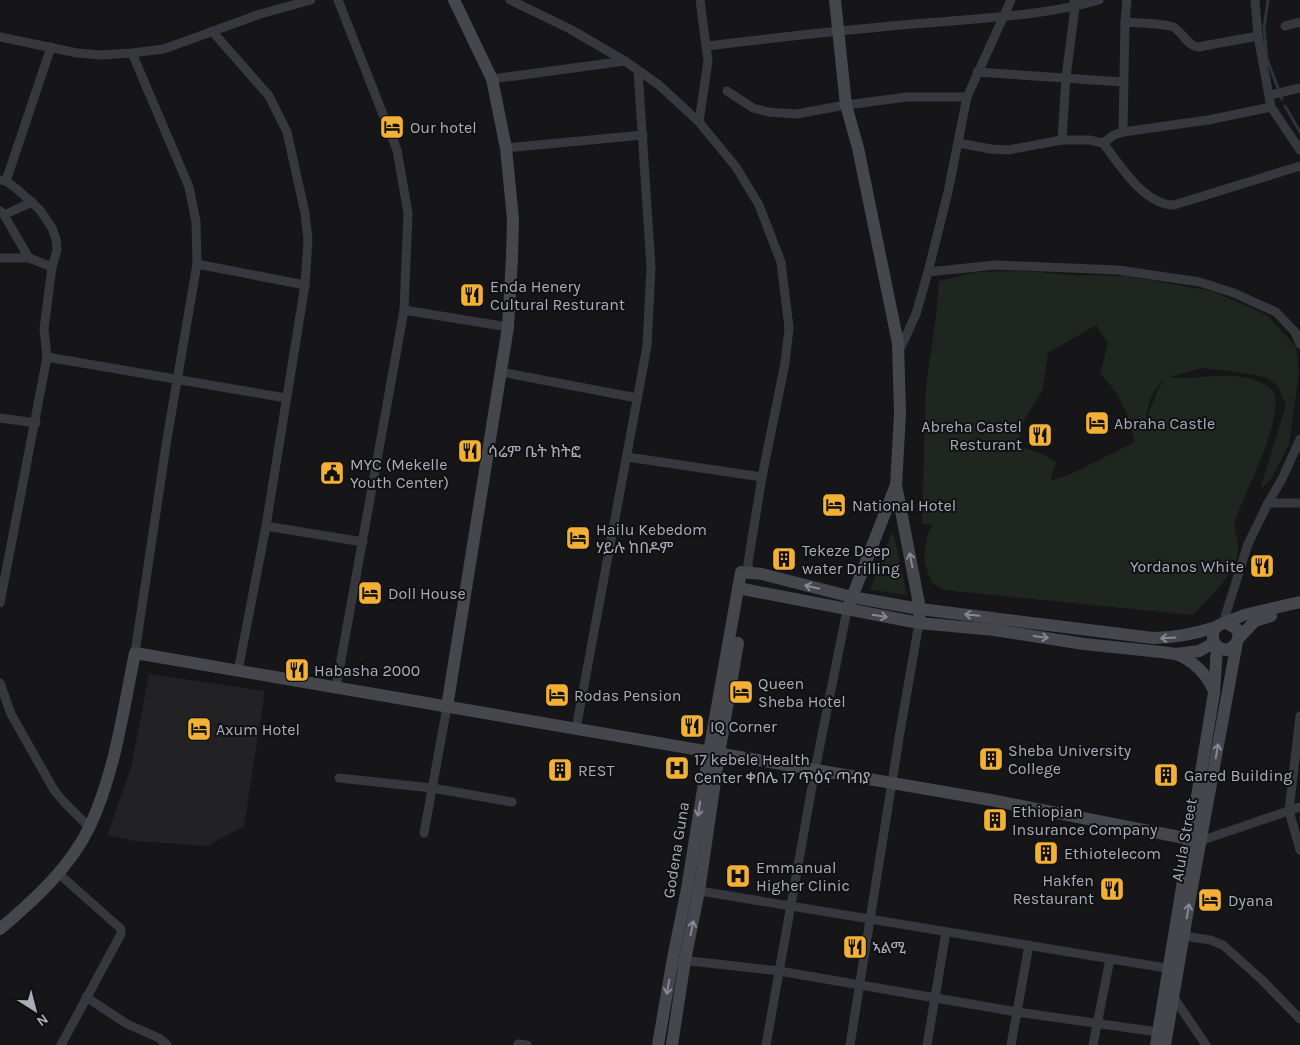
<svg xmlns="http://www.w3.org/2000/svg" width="1300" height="1045" viewBox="0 0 1300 1045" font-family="Karla,'Noto Sans Ethiopic',sans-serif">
  <rect width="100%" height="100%" fill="#161618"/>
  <path fill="#222225" d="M149,674l116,17 -21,135 -37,20 -73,-5 -27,-6 24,-67z"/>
  <g fill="#1e261f" fill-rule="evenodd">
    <path d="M1023,271l48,4 56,1 85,15 55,24 29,32 3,26 -10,72 -18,34 -11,11 26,-85 -8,-18 -10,-9 -30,-6 -36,-4 -33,9c32,5 69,-11 100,10 24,17 -27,111 -34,134 -2,8 3,18 3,26 1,7 -4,19 -8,25 -5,11 -28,33 -37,43l-249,-25 -13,-8 -7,-22 3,-24 5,-11 -10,-2 4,-139 10,-67 3,-36 38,-9zM1096,325l12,18 -8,31c20,18 29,42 35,68l-62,31 -23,8 6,-19 -13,-8 -25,-8 5,-24 19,-31 6,-38zM1165,380l-7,9 -13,34c3,-16 5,-33 20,-43z"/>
    <path d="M892,533l2,2 13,60 -37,-5z"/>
  </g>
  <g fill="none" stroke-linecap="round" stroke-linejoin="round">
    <g stroke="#2c353c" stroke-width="3">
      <path d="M1268,0l-4,28 3,31 15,40"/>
      <path d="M1285,106l15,26"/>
    </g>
    <g stroke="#37383d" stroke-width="9">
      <path d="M510,0l60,29 55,32 34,24 40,37 37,45 23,38 22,57 8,66 -4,35 -23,114 -14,86 1,11"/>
      <path d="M1255,0l3,36 13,71 29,43"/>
      <path d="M1125,22c11,1 39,1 48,5 10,5 13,18 25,20l60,-11"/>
      <path d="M1285,26l15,-4"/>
      <path d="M212,31l57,65 18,36 18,81 3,27 -3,45 -39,241 -28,145"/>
      <path d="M0,37l77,16 24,2 31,-2 32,-4 96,-35 51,-14"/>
      <path d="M707,46c73,-9 146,-17 219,-23 57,-5 117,-7 173,-23"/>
      <path d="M132,53l57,134 7,35 1,42 -30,175 -32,214"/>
      <path d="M977,72l146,10"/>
      <path d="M492,79l133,-18"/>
      <path d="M727,91l26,17 15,4 28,2 50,-9 61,-8h60"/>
      <path d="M1270,95l30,-7"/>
      <path d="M699,122l9,-61 -8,-61"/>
      <path d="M1123,132l2,-110 2,-22"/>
      <path d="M1062,140l4,-63 9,-70 -1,-7"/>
      <path d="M958,143l33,6 17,1 54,-10h27l14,3c17,22 40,61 71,62l126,-39"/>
      <path d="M1103,143l11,-8 9,-3 85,-12 63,-13"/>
      <path d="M506,148l137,-13"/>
      <path d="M0,180l6,1 12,9 22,20 12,18 4,11 1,11 -5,17 -8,62 3,28 -47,246"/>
      <path d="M6,181l45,-134"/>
      <path d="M0,211l4,4 25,43"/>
      <path d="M4,215l28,-13"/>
      <path d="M0,258h29l23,9"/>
      <path d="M197,264l108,21"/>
      <path d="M928,272l67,-7 123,5 82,12 34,11 42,19 19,20 5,12"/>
      <path d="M404,310l104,17"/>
      <path d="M899,351l17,-37 12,-42 20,-80 19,-95 44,-97"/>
      <path d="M47,357l239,41"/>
      <path d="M501,372l136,26"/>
      <path d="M0,418l36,5"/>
      <path d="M627,457l135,20"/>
      <path d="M1268,503h32"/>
      <path d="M266,526l97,16"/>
      <path d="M1223,623l25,-79 20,-41 14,-24 18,-40"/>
      <path d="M0,683l11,31 43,76 9,11 26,26"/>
      <path d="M336,688l68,-378 4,-97 -11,-63 -59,-150"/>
      <path d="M1300,716l-11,95 11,39"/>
      <path d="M576,729l71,-383 4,-79 -13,-196"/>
      <path d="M339,778l93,10 80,14"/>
      <path d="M424,833l23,-126"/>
      <path d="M1200,841l100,-34"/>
      <path d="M58,873l63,56v5l-60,111"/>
      <path d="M694,890l478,79"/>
      <path d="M1184,936l26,4 13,5 39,35 38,39"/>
      <path d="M681,960l98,11 238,41 141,20"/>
      <path d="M1172,995l34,50"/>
      <path d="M86,997l41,27 32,14 8,7"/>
      <path d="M518,1044l9,1"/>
      <path d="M766,1045l49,-275 32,-160"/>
      <path d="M850,1045l50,-313 19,-109"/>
      <path d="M927,1045l19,-113"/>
      <path d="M1011,1045l18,-100"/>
      <path d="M1093,1045l17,-86"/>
    </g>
    <g stroke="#45474d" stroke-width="12">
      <path d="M835,0l11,105 12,43 40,195 2,71 -4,71 24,124 -1,14"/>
      <path d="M738,588l181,35 75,7 90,14 77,8 15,2 23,-3 15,-8"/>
      <path d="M849,605l47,-120"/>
      <path d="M1227,623l10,6c4,10 -1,18 -11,21l-9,-3 -4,-7v-9l6,-6 25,-10 56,-13"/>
      <path d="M1239,638l16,-17 16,-5"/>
      <path d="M1176,654c18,7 30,19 38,37"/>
      <path d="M447,707l61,-380 4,-69 1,-39 -7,-71 -14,-69 -38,-79"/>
      <path d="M0,929c34,-29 70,-61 90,-103 25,-54 33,-115 45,-173l856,147 209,41"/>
      <path d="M658,1045l15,-87 14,-69 22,-137 32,-180 21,2 90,23 68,12 233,29c22,0 41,-4 63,-11"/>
      <path d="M672,1045l13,-85 14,-69 20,-137 19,-111"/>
      <path d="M1156,1045l58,-352 3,-46"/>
      <path d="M1165,1045l25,-147 47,-256"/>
    </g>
  </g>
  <defs><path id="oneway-shaft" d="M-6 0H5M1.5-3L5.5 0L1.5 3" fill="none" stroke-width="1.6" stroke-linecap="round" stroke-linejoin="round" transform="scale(1.25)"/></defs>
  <g stroke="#858993">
    <use href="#oneway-shaft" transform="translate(911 560) rotate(-101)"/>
    <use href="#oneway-shaft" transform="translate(812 587) rotate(-166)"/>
    <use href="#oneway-shaft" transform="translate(972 615) rotate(-174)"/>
    <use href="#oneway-shaft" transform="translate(880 616) rotate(10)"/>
    <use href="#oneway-shaft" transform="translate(1041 637) rotate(8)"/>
    <use href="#oneway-shaft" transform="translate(1168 638) rotate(177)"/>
    <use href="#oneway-shaft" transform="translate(1217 751) rotate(-80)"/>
    <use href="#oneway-shaft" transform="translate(699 809) rotate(99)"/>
    <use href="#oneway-shaft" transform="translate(1188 911) rotate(-80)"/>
    <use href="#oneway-shaft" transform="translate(692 928) rotate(-79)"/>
    <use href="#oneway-shaft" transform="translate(668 987) rotate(100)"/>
  </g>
  <defs>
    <symbol id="hotel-square" viewBox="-11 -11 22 22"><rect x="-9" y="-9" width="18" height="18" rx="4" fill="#f2b134" stroke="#111113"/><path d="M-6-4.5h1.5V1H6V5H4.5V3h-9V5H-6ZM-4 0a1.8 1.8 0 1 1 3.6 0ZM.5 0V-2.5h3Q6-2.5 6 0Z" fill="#111"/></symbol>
    <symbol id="restaurant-square" viewBox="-11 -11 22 22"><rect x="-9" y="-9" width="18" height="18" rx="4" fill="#f2b134" stroke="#111113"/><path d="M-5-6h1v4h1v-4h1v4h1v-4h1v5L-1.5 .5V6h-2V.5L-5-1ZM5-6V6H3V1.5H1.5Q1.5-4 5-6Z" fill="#111"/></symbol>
    <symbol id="civic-square" viewBox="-11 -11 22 22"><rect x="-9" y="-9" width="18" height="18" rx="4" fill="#f2b134" stroke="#111113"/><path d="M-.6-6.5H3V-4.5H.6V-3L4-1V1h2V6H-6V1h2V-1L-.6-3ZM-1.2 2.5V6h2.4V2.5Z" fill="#111"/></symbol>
    <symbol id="building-square" viewBox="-11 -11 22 22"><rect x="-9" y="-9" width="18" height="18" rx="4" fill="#f2b134" stroke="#111113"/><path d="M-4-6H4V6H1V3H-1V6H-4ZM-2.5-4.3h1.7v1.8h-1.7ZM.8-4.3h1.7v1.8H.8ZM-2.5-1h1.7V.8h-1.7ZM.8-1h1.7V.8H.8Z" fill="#111"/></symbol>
    <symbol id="hospital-square" viewBox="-11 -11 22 22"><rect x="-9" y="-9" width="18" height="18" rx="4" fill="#f2b134" stroke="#111113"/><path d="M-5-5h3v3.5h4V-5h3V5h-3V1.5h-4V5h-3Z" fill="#111"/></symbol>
  </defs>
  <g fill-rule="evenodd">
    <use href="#hotel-square" x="378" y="113" width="28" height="28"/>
    <use href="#restaurant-square" x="458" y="281" width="28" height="28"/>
    <use href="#hotel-square" x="1083" y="409" width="28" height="28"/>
    <use href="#restaurant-square" x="1026" y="421" width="28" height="28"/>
    <use href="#restaurant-square" x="456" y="437" width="28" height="28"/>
    <use href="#civic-square" x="318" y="459" width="28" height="28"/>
    <use href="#hotel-square" x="820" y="491" width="28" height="28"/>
    <use href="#hotel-square" x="564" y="524" width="28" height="28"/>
    <use href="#building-square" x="770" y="545" width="28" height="28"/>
    <use href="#restaurant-square" x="1248" y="552" width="28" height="28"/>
    <use href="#hotel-square" x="356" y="579" width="28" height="28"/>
    <use href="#restaurant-square" x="283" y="656" width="28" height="28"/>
    <use href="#hotel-square" x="727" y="678" width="28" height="28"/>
    <use href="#hotel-square" x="543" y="681" width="28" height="28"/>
    <use href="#restaurant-square" x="678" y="712" width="28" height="28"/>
    <use href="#hotel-square" x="185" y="715" width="28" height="28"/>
    <use href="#building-square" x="977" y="745" width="28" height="28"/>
    <use href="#hospital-square" x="663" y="754" width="28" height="28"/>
    <use href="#building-square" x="546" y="756" width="28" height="28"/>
    <use href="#building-square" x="1152" y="761" width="28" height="28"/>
    <use href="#building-square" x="981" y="806" width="28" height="28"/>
    <use href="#building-square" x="1032" y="839" width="28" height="28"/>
    <use href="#hospital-square" x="724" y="862" width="28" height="28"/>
    <use href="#restaurant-square" x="1098" y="875" width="28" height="28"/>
    <use href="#hotel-square" x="1196" y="886" width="28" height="28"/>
    <use href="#restaurant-square" x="841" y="933" width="28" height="28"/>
  </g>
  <g text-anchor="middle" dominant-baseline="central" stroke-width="4" stroke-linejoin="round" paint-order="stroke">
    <g font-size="16" fill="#a8adb8" stroke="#111113" text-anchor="start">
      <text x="410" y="127">Our hotel</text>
      <text x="490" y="286">Enda Henery<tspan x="490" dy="18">Cultural Resturant</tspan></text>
      <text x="1114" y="423">Abraha Castle</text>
      <text x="1022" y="426" text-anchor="end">Abreha Castel<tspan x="1022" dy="18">Resturant</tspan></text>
      <text x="488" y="451">ሳሬም ቤት ክትፎ</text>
      <text x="350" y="464">MYC (Mekelle<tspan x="350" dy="18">Youth Center)</tspan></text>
      <text x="852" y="505">National Hotel</text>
      <text x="596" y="529">Hailu Kebedom<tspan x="596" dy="18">ሃይሉ ከበዶም</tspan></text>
      <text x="802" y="550">Tekeze Deep<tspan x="802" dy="18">water Drilling</tspan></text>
      <text x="1244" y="566" text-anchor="end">Yordanos White</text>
      <text x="388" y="593">Doll House</text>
      <text x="314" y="670">Habasha 2000</text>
      <text x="758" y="683">Queen<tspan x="758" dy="18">Sheba Hotel</tspan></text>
      <text x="574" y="695">Rodas Pension</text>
      <text x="710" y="726">IQ Corner</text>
      <text x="216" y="729">Axum Hotel</text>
      <text x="1008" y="750">Sheba University<tspan x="1008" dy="18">College</tspan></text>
      <text x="694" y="759">17 kebele Health<tspan x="694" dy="18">Center ቀበሌ 17 ጥዕና ጣብያ</tspan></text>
      <text x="578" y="770">REST</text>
      <text x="1184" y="775">Gared Building</text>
      <text x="1012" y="811">Ethiopian<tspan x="1012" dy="18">Insurance Company</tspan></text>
      <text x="1064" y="853">Ethiotelecom</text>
      <text x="756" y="867">Emmanual<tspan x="756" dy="18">Higher Clinic</tspan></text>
      <text x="1094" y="880" text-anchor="end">Hakfen<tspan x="1094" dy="18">Restaurant</tspan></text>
      <text x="1228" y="900">Dyana</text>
      <text x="872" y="947">ኣልሚ</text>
    </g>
    <g font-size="16" fill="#a8adb8" stroke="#111113">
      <text transform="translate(1184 840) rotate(-80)">Alula Street</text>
      <text transform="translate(676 850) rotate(-81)">Godena Guna</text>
    </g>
  </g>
  <g transform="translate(35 1010) rotate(144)" stroke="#111113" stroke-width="4" paint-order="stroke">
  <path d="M0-4L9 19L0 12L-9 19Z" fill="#a8adb8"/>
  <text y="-8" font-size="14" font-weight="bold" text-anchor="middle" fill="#a8adb8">N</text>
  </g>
</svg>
